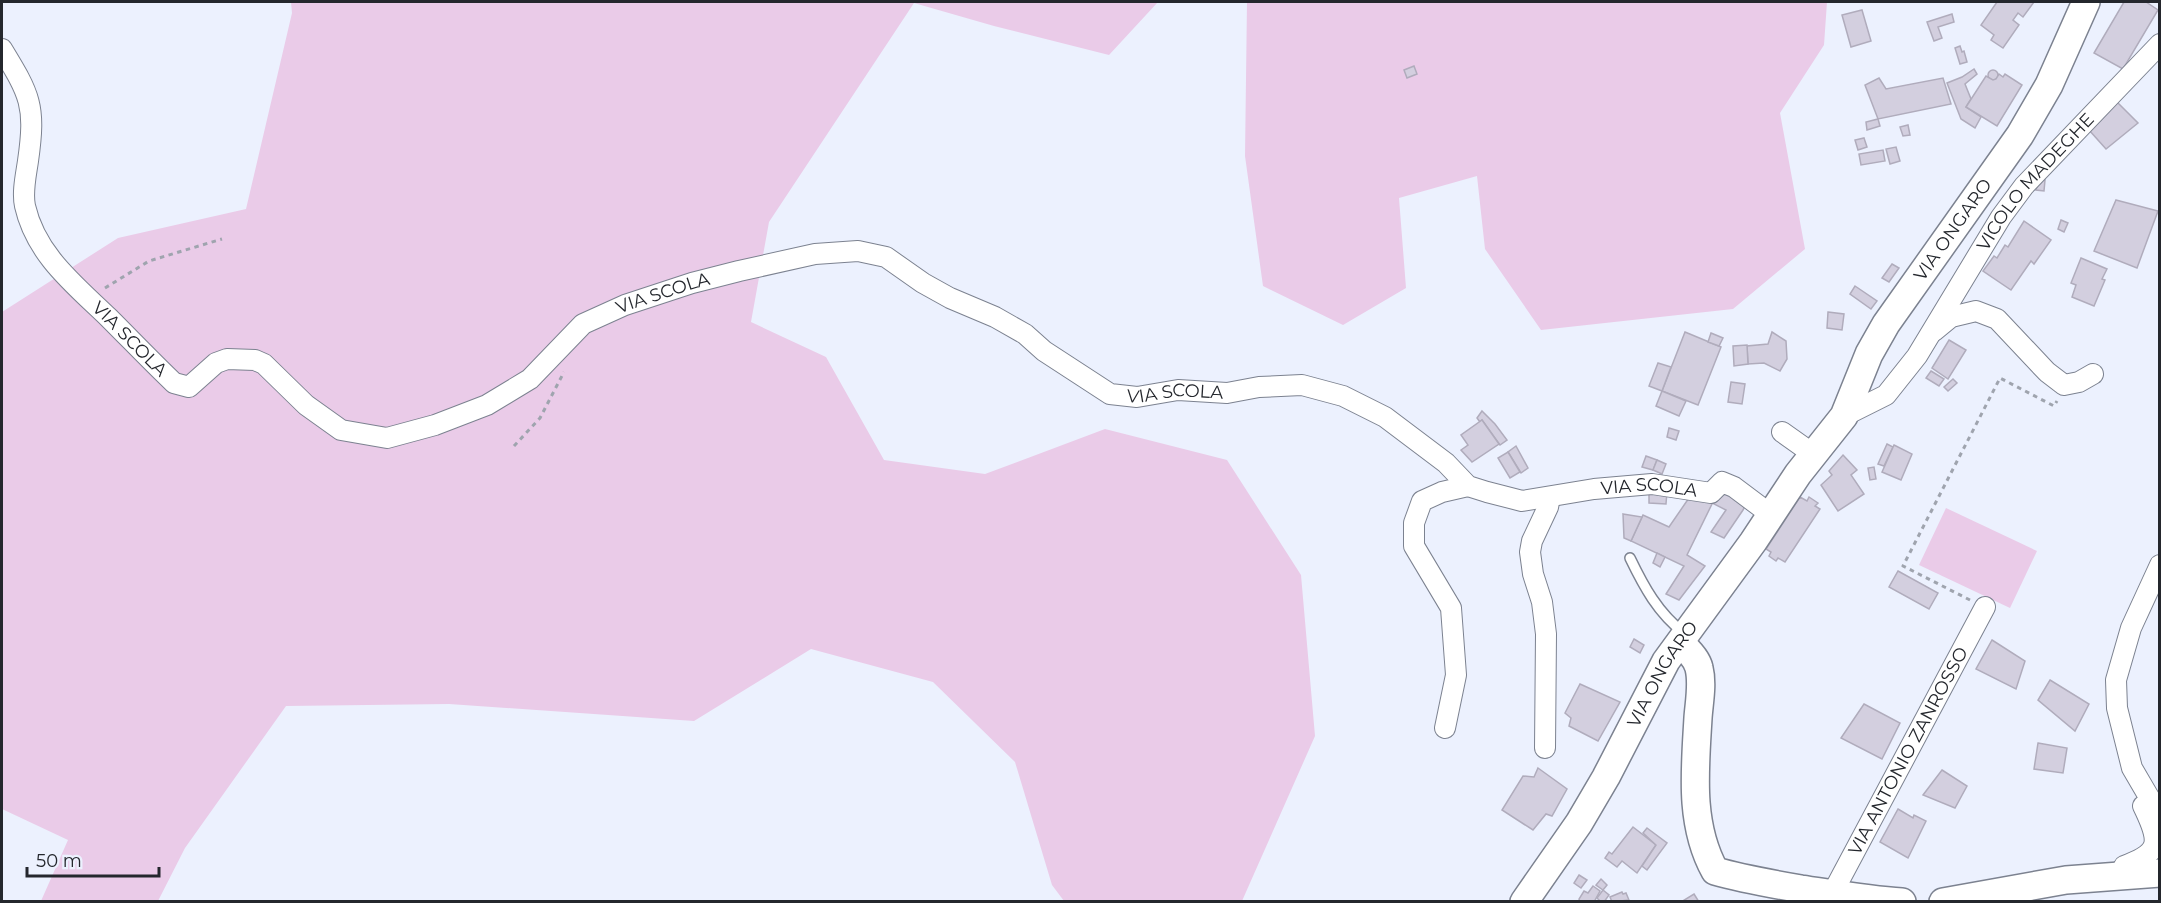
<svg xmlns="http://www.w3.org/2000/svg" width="2161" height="903" viewBox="0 0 2161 903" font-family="Montserrat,sans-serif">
  <rect width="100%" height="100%" fill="#ecf1fe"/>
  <g fill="#eacbe8">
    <path d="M291,2h867l-49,53 -115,-29 -80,-23 -145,219 -18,100 75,35 58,103 101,14 120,-45 122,31 74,115 14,161 -73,165h-178l-12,-16 -37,-123 -82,-80 -122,-33 -117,72 -245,-17 -163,2 -101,142 -27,53h-117l27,-61 -66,-31v-497l116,-74 128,-29 46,-196z"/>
    <path d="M1247,2h580l-3,43 -44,68 25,136 -72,60 -192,21 -56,-81 -8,-73 -78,22 7,90 -63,37 -80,-39 -18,-130z"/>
    <path d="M1946,508l91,43 -27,57 -91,-43z"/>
  </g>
  <g fill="#d3cfdf" stroke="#b0acbc" stroke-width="1.5">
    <path d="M1997,2h37l-11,15 -5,-4 -5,7 6,5 -16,23 -12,-8 3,-5 -13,-10z"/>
    <path d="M2124,2h22l12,8 -35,59 -29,-16z"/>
    <path d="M1862,10l9,31 -20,6 -9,-32z"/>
    <path d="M1952,14l2,8 -16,5 4,11 -8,3 -7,-19z"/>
    <path d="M1960,46l2,6 2,-1 3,11 -7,2 -5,-16z"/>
    <path d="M1414,66l3,8 -10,4 -3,-8z"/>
    <path d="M1974,69l3,5 -12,10 6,15 -5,8 15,10 -6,11 -14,-9 -14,-36 15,-6z"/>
    <circle cx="1993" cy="75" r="5"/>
    <path d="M1999,74l4,3 2,-3 17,11 -25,41 -31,-19 20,-31 7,4 3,-1z"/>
    <path d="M1879,78l7,11 57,-11 8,26 -73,15 -13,-34z"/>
    <path d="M2117,102l21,21 -32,26 -17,-19z"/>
    <path d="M1878,119l2,7 -13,4 -1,-8z"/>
    <path d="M1908,125l2,10 -7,1 -3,-9z"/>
    <path d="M1864,138l3,9 -9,3 -3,-10z"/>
    <path d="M1896,147l4,14 -10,3 -4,-15z"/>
    <path d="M1883,150l2,11 -24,4 -2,-11z"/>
    <path d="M2039,180h6l-1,11 -8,-1z"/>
    <path d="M2116,200l42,11 -21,57 -43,-17z"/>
    <path d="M2061,220l7,3 -4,9 -6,-3z"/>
    <path d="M2024,221l27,19 -17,24 -3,-3 -20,29 -28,-19 11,-15 3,2 8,-13 3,2z"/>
    <path d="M2081,258l26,11 -5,10 3,1 -11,26 -22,-9 4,-12 -5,-2z"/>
    <path d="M1892,264l7,4 -10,14 -7,-4z"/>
    <path d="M1855,286l22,15 -6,8 -21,-15z"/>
    <path d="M1828,312l16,2 -2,16 -15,-2z"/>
    <path d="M1685,332l36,15 -23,58 -36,-14z"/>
    <path d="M1772,332l14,9 1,18 -7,12 -16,-8 -16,1 -1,-18 21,-2z"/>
    <path d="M1711,333l12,5 -4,8 -11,-4z"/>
    <path d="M1949,340l17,10 -18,29 -16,-11z"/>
    <path d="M1747,345l1,19 -14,2 -1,-20z"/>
    <path d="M1658,363l13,4 -9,24 -13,-5z"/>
    <path d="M1931,371l13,8 -5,7 -13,-8z"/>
    <path d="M1953,379l4,4 -9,8 -4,-4z"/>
    <path d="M1731,382l14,2 -3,20 -14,-2z"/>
    <path d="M1662,391l24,10 -7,15 -23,-10z"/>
    <path d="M1482,411l13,13 12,16 -7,5 -18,-25 -2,2 -3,-4z"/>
    <path d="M1482,420l17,24 -27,18 -11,-12 7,-5 -7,-10z"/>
    <path d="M1669,428l10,3 -3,9 -9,-3z"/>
    <path d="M1887,444l6,3 -9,19 -6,-2z"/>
    <path d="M1894,445l18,9 -11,26 -19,-8z"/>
    <path d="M1516,446l12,22 -7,5 -13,-21z"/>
    <path d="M1508,452l12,20 -10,6 -12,-20z"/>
    <path d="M1843,455l14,15 -6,5 13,19 -26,17 -17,-26 11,-10 -3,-4z"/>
    <path d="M1646,456l11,4 -4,10 -11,-3z"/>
    <path d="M1657,460l9,4 -4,10 -9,-4z"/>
    <path d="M1874,467l2,12 -6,1 -2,-12z"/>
    <path d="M1649,490l18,1 -1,13 -17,-1z"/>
    <path d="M1717,492l26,4 5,4 -5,10 -19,28 -13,-6 15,-22 -14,-7z"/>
    <path d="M1691,495l22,7 -26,53 18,11 -26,34 -13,-6 18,-28 -53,-25 12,-26 26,12z"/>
    <path d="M1800,497l7,4 2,-4 9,6 -3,3 5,3 -35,53 -7,-4 -2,3 -7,-5 2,-4 -5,-3z"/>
    <path d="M1623,514l19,3 -11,24 -7,-3z"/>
    <path d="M1657,553l8,4 -5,10 -7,-4z"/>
    <path d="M1898,571l40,22 -9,16 -40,-22z"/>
    <path d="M1634,639l10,6 -4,8 -10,-6z"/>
    <path d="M1992,640l33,21 -9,28 -40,-20z"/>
    <path d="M2050,680l39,24 -14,27 -37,-31z"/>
    <path d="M1580,684l40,18 -22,39 -29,-15 2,-8 -6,-5z"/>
    <path d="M1864,704l36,19 -18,36 -41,-21z"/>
    <path d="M2038,743l29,5 -4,25 -29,-4z"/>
    <path d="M1538,768l29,21 -15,27 -6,-2 -13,16 -31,-20 21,-34 11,1z"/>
    <path d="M1942,770l25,16 -12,22 -32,-13z"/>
    <path d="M1898,809l15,9 1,-3 12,6 -18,37 -28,-16z"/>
    <path d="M1633,827l23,18 -19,28 -15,-12 -5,6 -12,-9 4,-6 3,2z"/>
    <path d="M1647,828l20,15 -20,27 -5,-4 14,-21 -13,-12z"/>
    <path d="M1579,875l8,5 -6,8 -7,-5z"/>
    <path d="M1601,879l6,6 -4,5 -7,-5z"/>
    <path d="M1593,886l7,5 -6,11h-14l-1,-3 5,-8 4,2z"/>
    <path d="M1603,890l6,5 -5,7h-3l-4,-4z"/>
    <path d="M1622,892l1,2 3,-1 3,7 -17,2 -2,-5z"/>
    <path d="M1694,894l5,8h-18z"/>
  </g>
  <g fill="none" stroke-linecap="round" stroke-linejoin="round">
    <defs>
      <path id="lane" d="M1630,558c14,29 28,55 54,75"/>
      <g id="street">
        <path id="s1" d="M2,49c28,46 34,56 26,112 -2,14 -6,31 -3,45 11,49 50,79 84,112 22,22 43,44 65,65l15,4 27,-24 11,-4 28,1 9,4 42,41 35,25 46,8 48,-13 52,-20 43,-26 53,-55 42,-19 67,-22 47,-12 76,-17 43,-3 28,6 37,26 27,15 45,19 30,17 19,17 66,43 27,3 41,-7 49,3 32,-6 43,-2 41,11 42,21 61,46 22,23 19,6 35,9 72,-12 58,-5 59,9 11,-11 12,5 36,27"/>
        <path d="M1934,331l17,-14 25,-6 21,8 50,53 17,13 15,-3 14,-8"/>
        <path id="s2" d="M1844,416l42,-21 31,-39 84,-139 23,-31 136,-142"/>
        <path d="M1782,432l31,22"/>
        <path d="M2160,565l-29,63 -15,52 1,28 15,60 28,48"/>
        <path d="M1445,728l11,-53 -5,-67 -37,-62v-23l8,-22 20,-9 26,-6"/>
        <path d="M1545,748l1,-114 -4,-32 -9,-28 -3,-22 2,-11 16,-34 2,-10"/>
        <path d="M2128,875l-4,-9c37,-14 37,-23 19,-60"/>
        <path id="s3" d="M1832,894l153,-287"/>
      </g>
      <g id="secondary">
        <path d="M1680,643c7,6 17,16 19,25 4,16 0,35 -1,50 -3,52 -9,106 17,153 28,8 57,13 86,18 34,5 67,11 101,13"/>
        <path id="s4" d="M1524,902l55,-79 27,-46 60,-116 87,-119 45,-68 46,-58 25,-62 17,-30 134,-189 29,-50 37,-83"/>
        <path d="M1943,902l123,-22 94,-7"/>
      </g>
    </defs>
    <use href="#lane" stroke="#7c8290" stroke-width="12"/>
    <use href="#street" stroke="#7c8290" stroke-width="22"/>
    <use href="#secondary" stroke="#7c8290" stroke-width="30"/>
    <g stroke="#9fa4ae" stroke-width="3" stroke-dasharray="4.5 4.5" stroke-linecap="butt">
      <path d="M105,288l44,-27 73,-22"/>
      <path d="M514,446l26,-28 24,-46"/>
      <path d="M1970,600l-67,-34 97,-188 54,28 3,-5"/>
    </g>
    <use href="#lane" stroke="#fff" stroke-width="9"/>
    <use href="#street" stroke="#fff" stroke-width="20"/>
    <use href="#secondary" stroke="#fff" stroke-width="27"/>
  </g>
  <g text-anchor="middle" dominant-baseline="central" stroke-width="4.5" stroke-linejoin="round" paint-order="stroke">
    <g font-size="18" fill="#24272d" stroke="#ecf1fe">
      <text stroke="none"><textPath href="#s2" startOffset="308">VICOLO MADEGHE</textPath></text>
      <text stroke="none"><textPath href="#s4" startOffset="800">VIA ONGARO</textPath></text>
      <text stroke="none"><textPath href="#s1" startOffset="966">VIA SCOLA</textPath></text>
      <text stroke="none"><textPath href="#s1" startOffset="336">VIA SCOLA</textPath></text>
      <text stroke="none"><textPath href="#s1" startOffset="1524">VIA SCOLA</textPath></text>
      <text stroke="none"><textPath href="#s1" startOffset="2034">VIA SCOLA</textPath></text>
      <text stroke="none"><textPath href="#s4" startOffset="267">VIA ONGARO</textPath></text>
      <text stroke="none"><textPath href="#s3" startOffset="162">VIA ANTONIO ZANROSSO</textPath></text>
    </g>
  </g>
  <rect width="2161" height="903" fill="none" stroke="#24272d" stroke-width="6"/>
  <path d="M27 867v9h132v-9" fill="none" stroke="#24272d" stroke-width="3"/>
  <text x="36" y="867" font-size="18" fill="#24272d" stroke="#ecf1fe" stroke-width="4.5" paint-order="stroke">50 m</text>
</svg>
